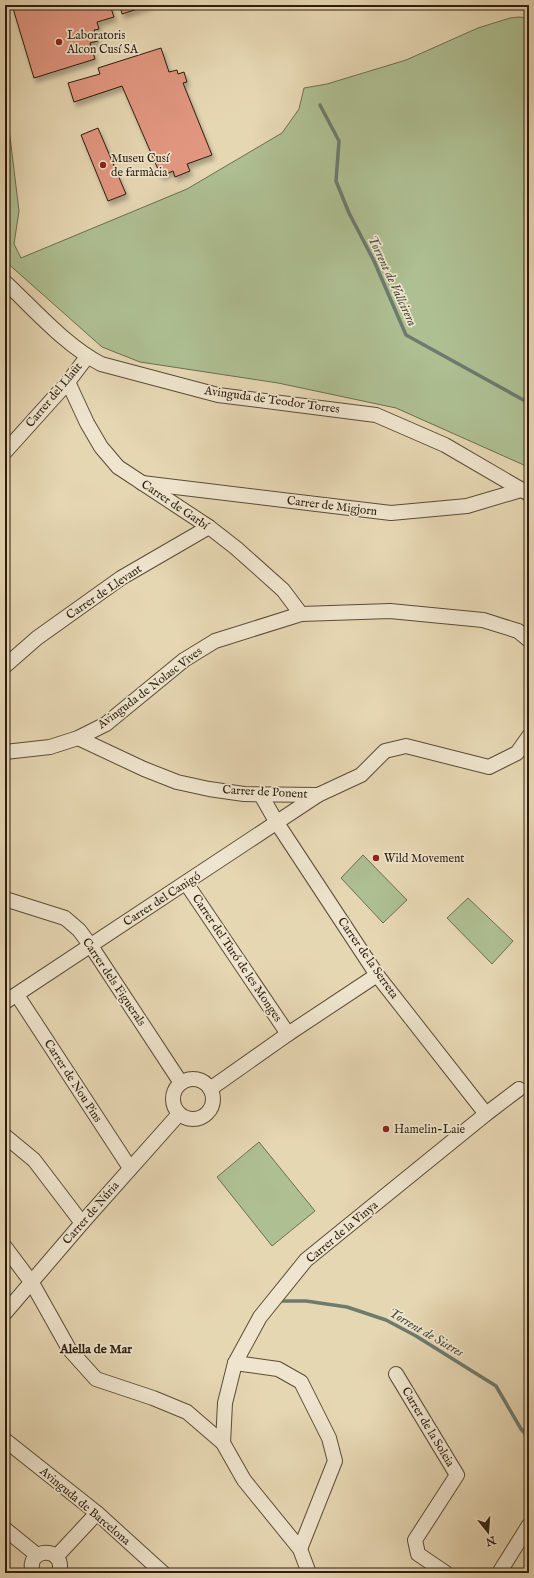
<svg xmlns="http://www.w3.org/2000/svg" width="534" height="1578" viewBox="0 0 534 1578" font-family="'IM FELL English',serif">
  <defs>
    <filter id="shadow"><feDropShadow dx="2.5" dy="4.5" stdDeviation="2" flood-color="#0004"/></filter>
  </defs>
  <rect width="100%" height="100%" fill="#e6d7b3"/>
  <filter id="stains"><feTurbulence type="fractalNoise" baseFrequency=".005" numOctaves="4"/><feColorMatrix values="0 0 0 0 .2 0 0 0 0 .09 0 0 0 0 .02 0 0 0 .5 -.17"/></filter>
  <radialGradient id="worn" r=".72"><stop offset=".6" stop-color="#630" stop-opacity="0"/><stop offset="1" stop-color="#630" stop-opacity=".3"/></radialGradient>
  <g fill="#aebf92" stroke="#6d6e4f">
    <path d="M519,17l10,1v451l-3,-3 -130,-58 -118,-25 -138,-21 -38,-15 -97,-86v-165l14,115 -5,33 7,14 166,-69 95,-56 17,-24 5,-21 23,-4 79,-24 72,-32 32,-10z"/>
    <path d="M363,855l44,45 -24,23 -42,-45z"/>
    <path d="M468,898l45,43 -21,23 -45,-46z"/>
    <path d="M259,1142l56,69 -43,35 -55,-69z"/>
  </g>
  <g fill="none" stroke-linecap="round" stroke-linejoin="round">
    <g stroke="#6c7b6d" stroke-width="3.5">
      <path d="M320,105l19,36 -3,40 13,32 25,48 32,74 123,68"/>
      <path d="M280,1301h26l41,6 39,13 30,16 80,50 25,43 8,9"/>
    </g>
  </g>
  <g fill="#e19680" stroke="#2c1d0c" filter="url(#shadow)">
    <path d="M12,5h93v2l5,-2 4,12 -17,5 2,7 -5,1 4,11 -8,2 5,16 -61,19z"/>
    <path d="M120,5h30l-28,9z"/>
    <path d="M161,48l8,24 8,-2 1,4 6,-2 3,10 -4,1 29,72 -25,9 3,7 -15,6 -2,-6 -12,5 -39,-90 -48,16 -6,-19 32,-9 -2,-6z"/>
    <path d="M98,128l28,66 -18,7 -27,-66z"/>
  </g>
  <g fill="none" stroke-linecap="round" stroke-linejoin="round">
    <defs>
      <g id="street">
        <path d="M5,282c30,28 60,63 96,82l117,31 158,20 69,30 84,49"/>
        <path d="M68,382l19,41 14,24 17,20 91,60 27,21 47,42 18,24"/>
        <path d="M5,452l63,-70 19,-25"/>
        <path d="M142,483l249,30 76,-7 54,-16"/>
        <path d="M5,666l32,-28 84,-60 88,-51"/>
        <path d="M78,738l66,31 33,13 32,7 35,5 74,1 43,-20 24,-24 21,-5 83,21 28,-14 12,-17"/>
        <path d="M5,752l45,-5 28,-9 28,-14 78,-64 31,-19 86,-27 89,-3 93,9 35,11 11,9"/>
        <path d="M261,795l16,28 100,152 109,139"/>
        <path d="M186,883l102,151"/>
        <path d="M5,899l60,19 14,12 12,16 90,137"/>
        <path d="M17,995l113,173"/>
        <path d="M5,1002l313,-207"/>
        <circle cx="193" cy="1099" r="20"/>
        <path d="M210,1089l78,-55 89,-59"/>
        <path d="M5,1136l29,24 48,63"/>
        <path d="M5,1247l27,36 37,66 27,30 57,19 34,14 36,31 21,37 56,69 9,24"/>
        <path d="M5,1313l77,-90 97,-109"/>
        <path d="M235,1363l43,6 23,13 28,56 6,23 -35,88"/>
        <path d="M396,1374l61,101 -42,65 3,14 28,19"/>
        <path d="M5,1440l92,73 66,60"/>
        <path d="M223,1443l2,-40 10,-40 25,-46 46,-57 180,-146 33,-25"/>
        <path d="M5,1529l32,26"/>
        <path d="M56,1557l41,-44"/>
        <path d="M33,1573c-9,-26 34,-28 26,0"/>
        <path d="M499,1573l30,-48"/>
      </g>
    </defs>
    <use href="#street" stroke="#5a4c36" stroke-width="16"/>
    <use href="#street" stroke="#efe5ce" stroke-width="14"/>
  </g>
  <g fill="#8f2418" stroke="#efe5ce" stroke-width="1.5">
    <circle cx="59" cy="42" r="4"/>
    <circle cx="103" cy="165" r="4"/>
    <circle cx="376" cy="858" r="4"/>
    <circle cx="386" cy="1129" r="4"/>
  </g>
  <g text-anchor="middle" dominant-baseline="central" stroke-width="3.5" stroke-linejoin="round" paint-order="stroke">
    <g font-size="12" fill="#2c1d0c" stroke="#efe5ce" text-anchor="start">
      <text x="67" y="35">Laboratoris<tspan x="67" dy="14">Alcon Cusí SA</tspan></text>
      <text x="111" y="158">Museu Cusí<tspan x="111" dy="14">de farmàcia</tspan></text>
      <text x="384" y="858">Wild Movement</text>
      <text x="394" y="1129">Hamelin-Laie</text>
    </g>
    <g font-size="12" fill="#2c1d0c" stroke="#efe5ce">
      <text transform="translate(54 395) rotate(-50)">Carrer del Llaüt</text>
      <text transform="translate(272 400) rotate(8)">Avinguda de Teodor Torres</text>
      <text transform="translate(175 505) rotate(34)">Carrer de Garbí</text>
      <text transform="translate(332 506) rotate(7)">Carrer de Migjorn</text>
      <text transform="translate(104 592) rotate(-34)">Carrer de Llevant</text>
      <text transform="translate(150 688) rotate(-37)">Avinguda de Nolasc Vives</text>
      <text transform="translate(265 792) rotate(3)">Carrer de Ponent</text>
      <text transform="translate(162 899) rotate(-33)">Carrer del Canigó</text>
      <text transform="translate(237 958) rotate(56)">Carrer del Turó de les Monges</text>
      <text transform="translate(368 958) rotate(55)">Carrer de la Serreta</text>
      <text transform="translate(114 982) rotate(56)">Carrer dels Figuerals</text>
      <text transform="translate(73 1081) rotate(57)">Carrer de Nou Pins</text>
      <text transform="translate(91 1213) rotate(-49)">Carrer de Núria</text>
      <text transform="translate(342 1232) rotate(-40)">Carrer de la Vinya</text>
      <text transform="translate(428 1427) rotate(59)">Carrer de la Soleia</text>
      <text transform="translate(85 1506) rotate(40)">Avinguda de Barcelona</text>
    </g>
    <g font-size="13" font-style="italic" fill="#4c4c3d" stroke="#efe5ce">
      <text transform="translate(392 281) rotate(65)">Torrent de Vallcirera</text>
      <text transform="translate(426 1333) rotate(30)">Torrent de Sistres</text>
    </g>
    <g font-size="13" font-weight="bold" fill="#2c1d0c" stroke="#efe5ce">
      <text x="96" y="1349">Alella de Mar</text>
    </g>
  </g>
  <rect width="534" height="1578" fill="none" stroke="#e6d7b3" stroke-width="20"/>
  <rect x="6" y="6" width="522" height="1566" fill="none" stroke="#2c1d0c" stroke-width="2"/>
  <rect x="10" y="10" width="514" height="1558" fill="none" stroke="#2c1d0c"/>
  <g transform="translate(488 1532) rotate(163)" stroke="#efe5ce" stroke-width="3" paint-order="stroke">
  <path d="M0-3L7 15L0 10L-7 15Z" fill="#2c1d0c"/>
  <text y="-6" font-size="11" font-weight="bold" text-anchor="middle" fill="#2c1d0c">N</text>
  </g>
  <rect width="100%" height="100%" filter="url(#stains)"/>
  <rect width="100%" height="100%" fill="url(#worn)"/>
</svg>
